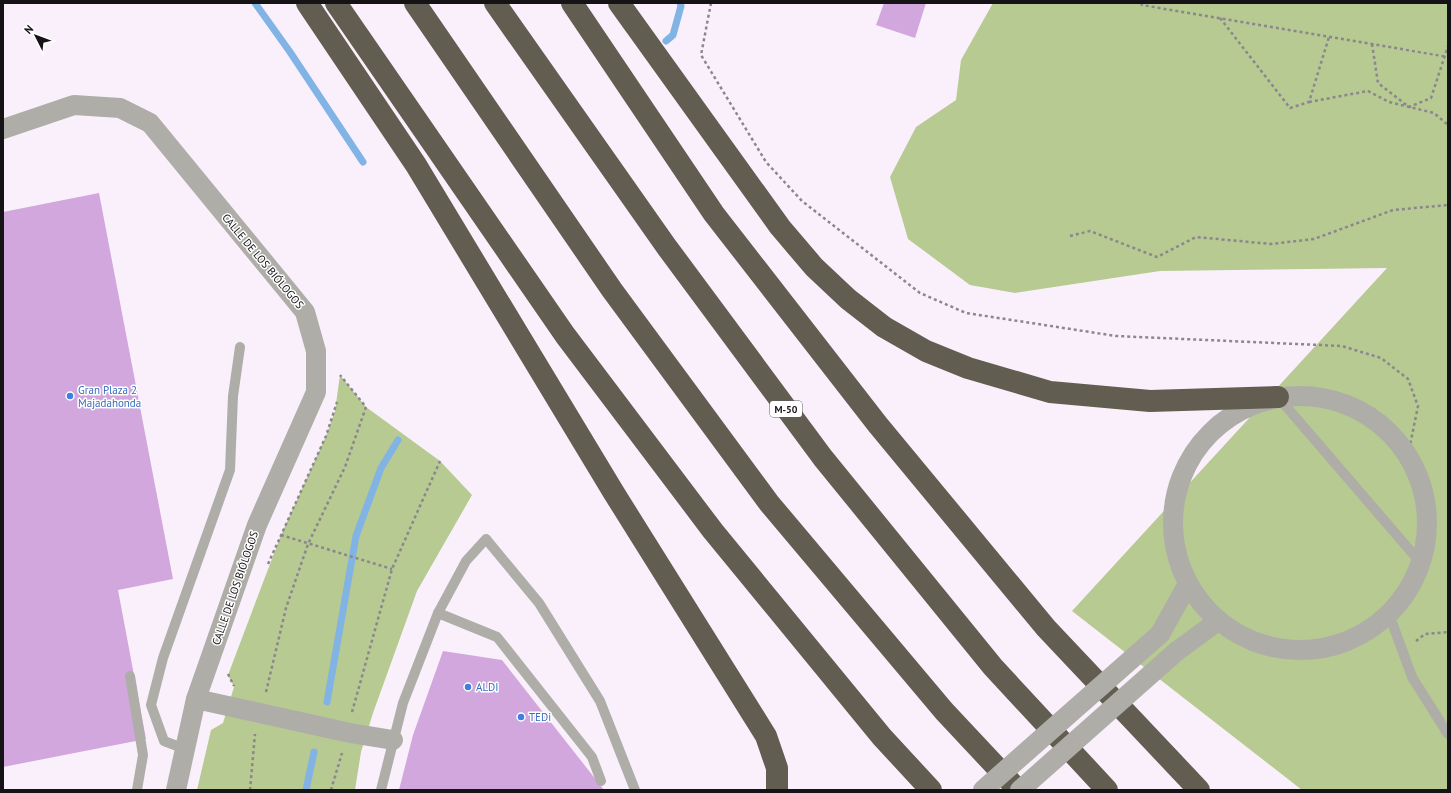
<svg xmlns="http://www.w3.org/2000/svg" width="1451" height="793" viewBox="0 0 1451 793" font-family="'PT Sans',sans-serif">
  <rect width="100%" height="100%" fill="#faf0fc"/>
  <g fill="#b6ca91">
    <path d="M993,3h455v787h-146l-230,-179 315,-343 -227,3 -145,22 -45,-8 -62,-46 -18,-62 26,-50 40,-27 5,-40z"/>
    <path d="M340,375l26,32 74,54 32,34 -55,96 -44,122 -12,39 -6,38h-158l14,-60 12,-7 11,-36 -6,-12 53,-140 45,-99 9,-25z"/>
  </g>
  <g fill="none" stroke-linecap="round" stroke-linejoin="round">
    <g stroke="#81b3e4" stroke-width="7">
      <path d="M255,3l35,49 73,110"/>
      <path d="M666,41l7,-6 8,-29 -1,-3"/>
      <path d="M327,702l29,-166 25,-68 17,-28"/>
      <path d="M306,790l8,-38"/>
    </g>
  </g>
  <g fill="#d1a7dd">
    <path d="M884,3h42l-11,35 -39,-13z"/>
    <path d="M99,193l74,386 -55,11 28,149 -143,28v-555z"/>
    <path d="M443,651l59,9 102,130h-205l14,-55z"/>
  </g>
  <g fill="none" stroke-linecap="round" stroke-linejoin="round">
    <g stroke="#8c868e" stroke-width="2.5" stroke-dasharray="3 3" stroke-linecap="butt">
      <path d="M711,3l-10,52 65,107 36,39 118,92 46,20 150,23 226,10 39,12 27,21 10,27 -10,49"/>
      <path d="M1141,3l1,2 306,52"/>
      <path d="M1220,18l70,90 19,-6 20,-65"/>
      <path d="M1372,44l6,39 31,24 22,-9 17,-52"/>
      <path d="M1309,102l59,-11 21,11 45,11 14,12"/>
      <path d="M1070,236l20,-5 67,26 39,-20 75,7 43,-5 79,-29 55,-5"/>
      <path d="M281,535l111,34"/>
      <path d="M268,564l58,-128 11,-34"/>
      <path d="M1416,641l9,-7 23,-2"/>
      <path d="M228,674l6,12"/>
      <path d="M266,692l20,-84 22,-64 37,-77 21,-60 -26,-32"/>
      <path d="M352,712l40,-143 48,-108"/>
      <path d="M250,790l5,-56"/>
      <path d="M331,790l11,-37"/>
    </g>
    <g stroke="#afada7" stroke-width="10">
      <path d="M1278,397l142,165"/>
      <path d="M438,613l59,24 95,120 9,24"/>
      <path d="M1389,614l23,63 36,57"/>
      <path d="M130,676l13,79 -6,35"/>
      <path d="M185,749l-21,-8 -13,-36 12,-47 67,-188 3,-74 7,-49"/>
      <path d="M381,790l22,-87 35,-90 28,-52 20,-22 53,64 61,98 35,89"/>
    </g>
    <g stroke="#afada7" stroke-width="20">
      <path d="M3,129l71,-24 46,3 30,15 155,189 11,39v41l-59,133 -61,174 -20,91"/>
      <circle cx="1300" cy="523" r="127"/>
      <path d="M1160,634l28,-50"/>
      <path d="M1177,651l41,-30"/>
      <path d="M196,699l154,34 43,7"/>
    </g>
    <g stroke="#615d51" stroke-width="22">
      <path d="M307,3l109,162 198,328 152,243 11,32v22"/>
      <path d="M336,3l229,332 148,196 169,206 49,53"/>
      <path d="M415,3l197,287 157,213 175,208 74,79"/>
      <path d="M495,3l171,243 157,212 170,209 114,123"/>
      <path d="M572,3l142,211 164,211 168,203 153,162"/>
      <path d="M619,3l161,224 34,40 34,32 36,28 42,24 42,17 82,24 100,9 128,-4"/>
    </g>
    <g stroke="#afada7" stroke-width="20">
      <path d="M983,790l177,-156"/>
      <path d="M1020,790l157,-139"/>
    </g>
  </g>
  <g fill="#3f7fe0" stroke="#fff" stroke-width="1.5">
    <circle cx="70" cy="396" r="4"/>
    <circle cx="468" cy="687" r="4"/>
    <circle cx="521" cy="717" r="4"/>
  </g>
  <g text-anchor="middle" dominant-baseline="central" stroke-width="3" stroke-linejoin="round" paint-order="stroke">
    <rect fill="#fff" stroke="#5c5a5d" stroke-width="1" x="770" y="401" width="32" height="16" rx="3"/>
    <g font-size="10" font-weight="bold" fill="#161317">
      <text x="786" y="409">M-50</text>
    </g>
    <g font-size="11" fill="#161317" stroke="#fff">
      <text transform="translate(263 261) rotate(50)">CALLE DE LOS BIÓLOGOS</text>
      <text transform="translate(235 588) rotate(-71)">CALLE DE LOS BIÓLOGOS</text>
    </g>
    <g font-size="11" fill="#366cbe" stroke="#fff" text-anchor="start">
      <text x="78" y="390">Gran Plaza 2<tspan x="78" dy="13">Majadahonda</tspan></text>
      <text x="476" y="687">ALDI</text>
      <text x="529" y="717">TEDi</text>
    </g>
  </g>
  <rect width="1451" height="793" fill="none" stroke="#161317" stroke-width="8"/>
  <g transform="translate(36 36) rotate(312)" stroke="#ffffff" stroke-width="3" paint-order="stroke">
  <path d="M0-3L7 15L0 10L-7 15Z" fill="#161317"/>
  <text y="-6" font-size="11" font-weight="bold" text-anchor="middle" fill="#161317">N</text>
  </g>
</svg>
